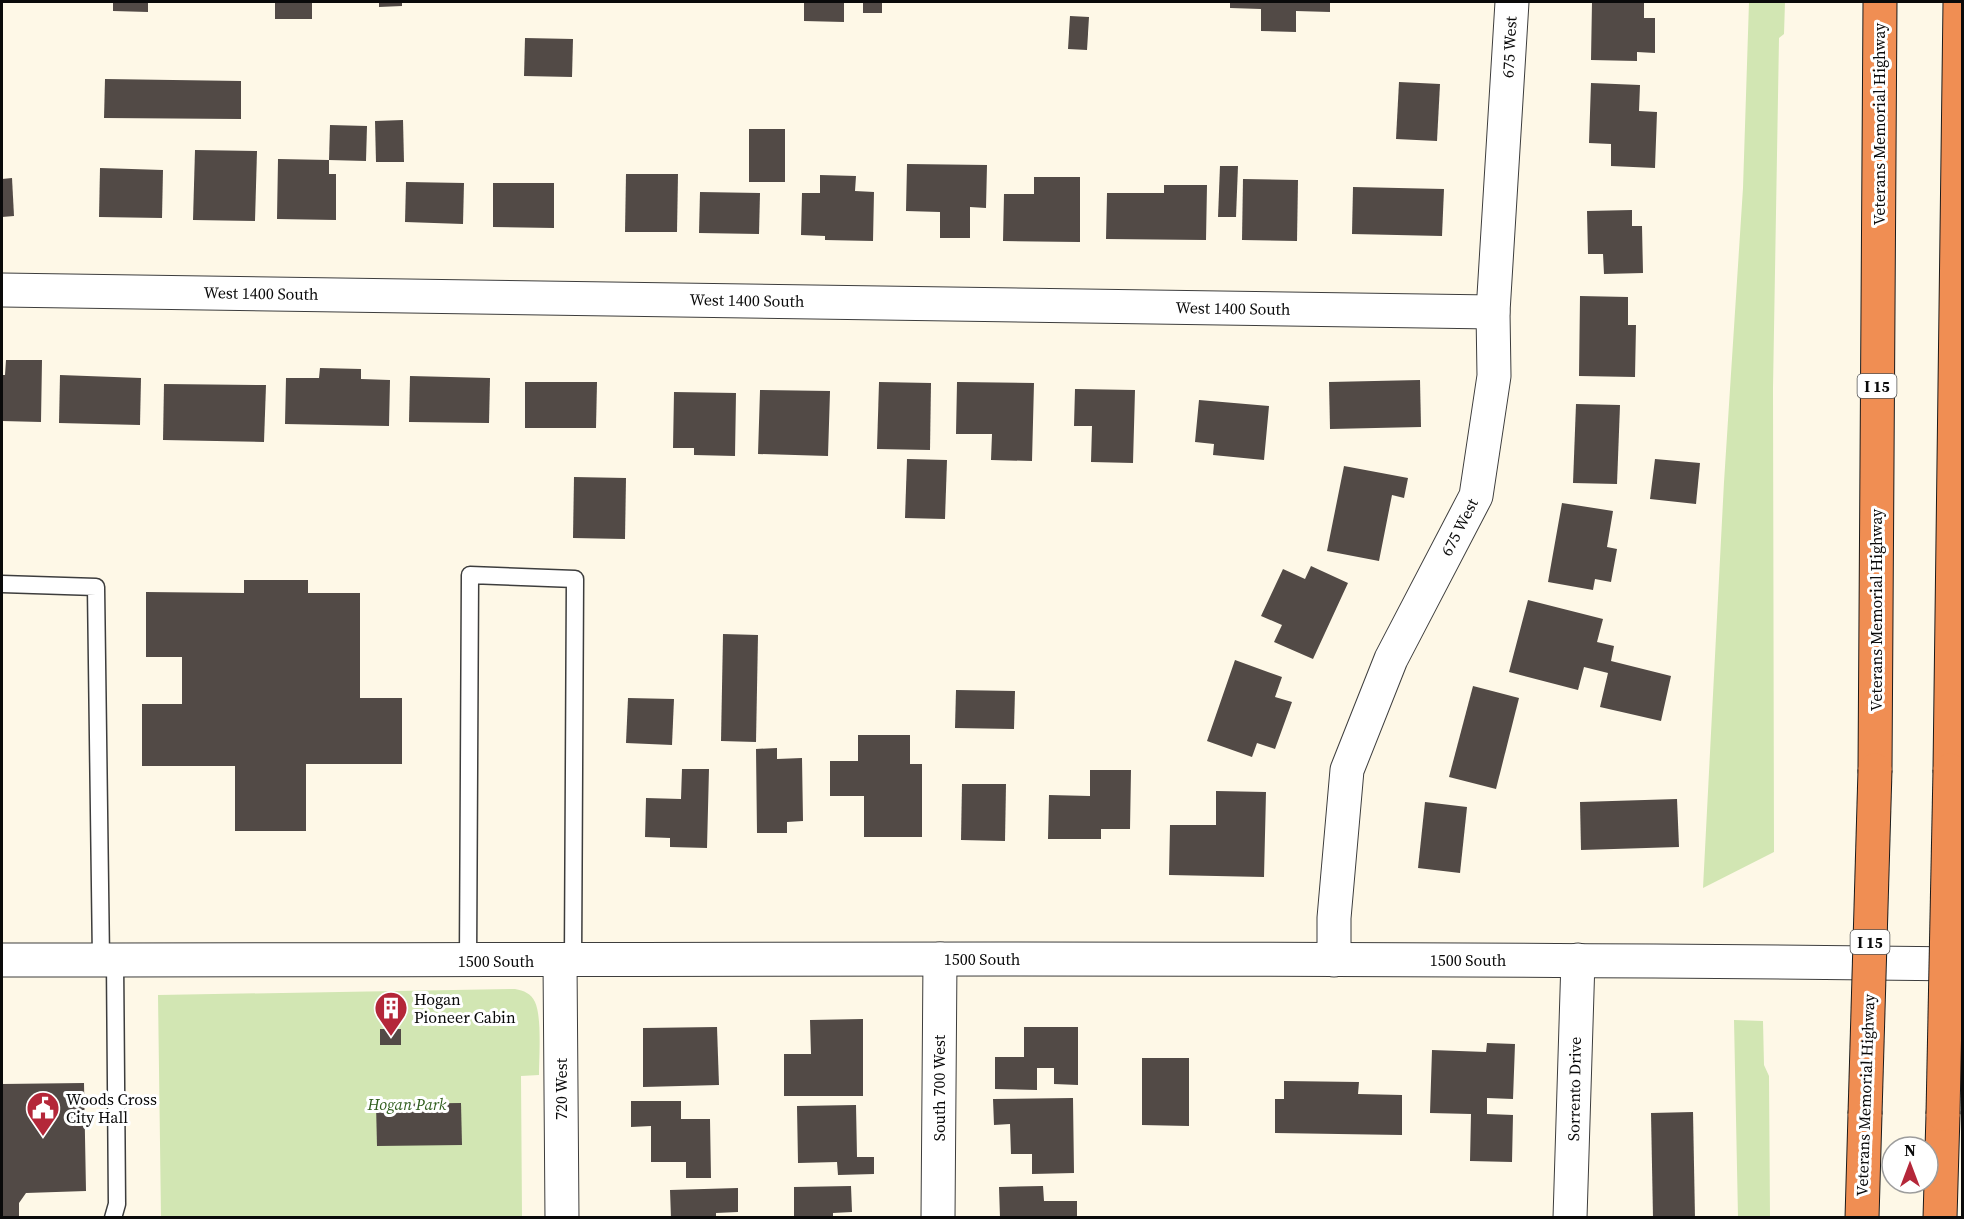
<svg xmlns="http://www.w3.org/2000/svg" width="1964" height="1219" viewBox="0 0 1964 1219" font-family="'Source Serif 4',serif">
  <rect width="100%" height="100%" fill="#fef8e7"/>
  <g fill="#d2e6b3">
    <path d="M1749,2h36l-1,32 -5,4 -6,350 1,464 -71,36 21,-406 19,-294z"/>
    <path d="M515,989c9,2 16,4 20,13 7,15 4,55 4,73l-18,1 1,141h-361l-3,-222z"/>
    <path d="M1734,1020l29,1 1,44 5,11 1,141h-32z"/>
  </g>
  <g fill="#524a46">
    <path d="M113,2h35v10l-35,-1z"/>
    <rect x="275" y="2" width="37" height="17"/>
    <path d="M379,2h23v4l-23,1z"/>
    <path d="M804,2h40v20l-40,-1z"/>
    <rect x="863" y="2" width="19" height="11"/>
    <path d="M1230,2h100v10l-34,-1v21l-35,-1v-22l-31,-1z"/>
    <path d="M1592,2h52v16h11v35l-18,-1v9l-46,-1z"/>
    <path d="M1070,16l19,1 -2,33 -19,-1z"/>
    <path d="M525,38l48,1 -1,38 -48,-1z"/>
    <path d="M105,79l136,2v38l-137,-1z"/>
    <path d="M1399,82l41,2 -3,57 -41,-2z"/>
    <path d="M1591,83l49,2 -1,26 18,1 -2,56 -44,-2v-22l-22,-1z"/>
    <path d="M403,120l1,42h-28l-1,-41z"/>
    <path d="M330,125l37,1 -1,35 -37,-1z"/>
    <rect x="749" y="129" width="36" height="53"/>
    <path d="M195,150l62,1 -2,70 -62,-1z"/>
    <path d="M278,159l51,1v14h7v46l-59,-1z"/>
    <path d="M907,164l80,1 -1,43 -16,-1v31h-30v-26l-34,-1z"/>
    <path d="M1220,166h18l-2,51h-18z"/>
    <path d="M100,168l63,2 -1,48 -63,-1z"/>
    <path d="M626,174h52l-1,58h-52z"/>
    <path d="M820,175l36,1 -1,15 19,1 -1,49 -48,-1v-4l-24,-1 1,-42h18z"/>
    <path d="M1034,177h46v65l-77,-1 1,-47h30z"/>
    <path d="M12,178l2,38 -12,1v-38z"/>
    <path d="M1243,179l55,1 -1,61 -55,-1z"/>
    <path d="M406,182l58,1 -1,41 -58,-2z"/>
    <path d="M493,183h61v45l-61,-1z"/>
    <path d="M1164,185h43l-1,55 -100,-1 1,-46h57z"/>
    <path d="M1353,187l91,2 -2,47 -90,-2z"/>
    <path d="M700,192l60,1 -1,41 -60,-1z"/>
    <path d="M1632,210v16h10l1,47 -39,1 -1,-20h-15l-1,-43z"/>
    <path d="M1580,296l48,1v28h8l-1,52 -56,-1z"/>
    <path d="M6,360h36l-1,62 -39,-1v-46h3z"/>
    <path d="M320,368l41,1v10l29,1 -1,46 -104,-2 1,-46h33z"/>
    <path d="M60,375l81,3 -1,47 -81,-2z"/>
    <path d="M410,376l80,2 -1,45 -80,-1z"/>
    <path d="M1420,380l1,47 -91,2 -1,-47z"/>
    <path d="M525,382h72l-1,46h-71z"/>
    <path d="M879,382l52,1 -1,67 -53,-1z"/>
    <path d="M957,382l77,1 -2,78 -41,-1 1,-26h-36z"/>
    <path d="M164,384l102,1 -2,57 -101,-2z"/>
    <path d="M1075,389l60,1 -2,73 -42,-1 1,-36h-18z"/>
    <path d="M760,390l70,1 -2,65 -70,-2z"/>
    <path d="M674,392l62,1 -1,63 -41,-1v-7h-21z"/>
    <path d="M1199,400l70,6 -5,54 -51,-5 1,-11 -19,-2z"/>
    <path d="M1576,404l44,1 -3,79 -44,-1z"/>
    <path d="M907,459l40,1 -2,59 -40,-1z"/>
    <path d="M1655,459l45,4 -4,41 -46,-5z"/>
    <path d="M1344,466l64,12 -4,20 -12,-3 -13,66 -52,-10z"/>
    <path d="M574,477l52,1 -1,61 -52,-1z"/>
    <path d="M1562,503l51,8 -6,36 10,2 -6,33 -16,-3 -2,11 -45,-8z"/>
    <path d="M1311,566l37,17 -35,76 -39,-17 8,-17 -21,-9 22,-47 22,10z"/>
    <path d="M244,580h64v13h52v105h42v66h-96v67h-71v-65h-93v-62h40v-47h-36v-65l98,1z"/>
    <path d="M1528,600l75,19 -6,23 17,4 -3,15 60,15 -10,45 -61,-14 8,-34 -24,-6 -6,23 -69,-18z"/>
    <path d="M723,634l35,1 -2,107 -35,-1z"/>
    <path d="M1235,660l47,17 -7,20 17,5 -17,47 -18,-6 -5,14 -45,-16z"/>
    <path d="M1473,686l46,12 -23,91 -47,-12z"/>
    <path d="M956,690l59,1 -1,38 -59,-1z"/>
    <path d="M628,698l46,1 -2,46 -46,-2z"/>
    <path d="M858,735h52v29h12v73h-58v-41h-34v-35h28z"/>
    <path d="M777,748v11l25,-1 1,63 -16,1v11h-30l-1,-84z"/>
    <path d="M682,769h27l-2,79 -37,-1v-9l-25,-1 1,-39 35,1z"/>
    <path d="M1090,770h41l-1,59h-29v10h-53l1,-44 41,1z"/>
    <path d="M962,784h44l-1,57 -44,-1z"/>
    <path d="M1216,791l50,1 -2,85 -95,-2 1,-50h46z"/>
    <path d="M1677,799l2,48 -98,3 -1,-48z"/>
    <path d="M1425,802l42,5 -7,66 -42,-5z"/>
    <path d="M863,1019v77h-79v-42h27l-1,-34z"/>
    <path d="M717,1027l2,58 -76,2v-59z"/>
    <path d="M1024,1027h54v58l-24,-1v-16h-17v22l-42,-1v-32h29z"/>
    <rect x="380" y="1029" width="21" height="16"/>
    <path d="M1487,1043l28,1 -2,55 -26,-1v16l26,1 -1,47 -42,-1 1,-47 -41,-1 2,-63 54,2z"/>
    <path d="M1142,1058h47v68l-47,-1z"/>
    <path d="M1284,1081l75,1 -1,12 44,1v40l-127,-2v-34h9z"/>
    <path d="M84,1083l2,108 -60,2 -7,10v15h-17v-134z"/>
    <path d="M1073,1098l1,75 -42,1v-20h-21l-1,-30 -16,1 -1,-26z"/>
    <path d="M631,1101h50v18h29l1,59h-25v-16h-35v-36l-20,1z"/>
    <path d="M461,1103l1,42 -85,1 -1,-42z"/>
    <path d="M856,1105l1,52h17v17l-36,1 -1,-13 -39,1 -1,-57z"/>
    <path d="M1693,1112l2,106h-42l-2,-105z"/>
    <path d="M851,1186l1,26 -19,1v5h-39v-31z"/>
    <path d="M1043,1186l1,15h33v17h-77l-1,-31z"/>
    <path d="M738,1188v24l-22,1v5h-45l-1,-28z"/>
  </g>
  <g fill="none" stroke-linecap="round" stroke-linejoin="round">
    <defs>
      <g id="service">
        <path d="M2,584l94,3 5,373"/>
        <path d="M468,961l2,-386 105,4 -2,382"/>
        <path d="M113,1218l4,-14 -2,-244"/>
      </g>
      <g id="minor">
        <path d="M2,290l1491,22"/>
        <path d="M1334,960v-42l13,-148 44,-111 85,-163 18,-120 -1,-64 19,-310"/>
        <path d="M560,961l2,257"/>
        <path d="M938,1218l2,-259"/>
        <path d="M1570,1218l8,-258"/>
      </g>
      <path id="tertiary" d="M2,960c653,0 1307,-4 1960,4"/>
      <g id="motorway">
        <path d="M1875,770l5,-768"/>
        <path d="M1950,770l10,-768"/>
        <path d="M1862,1218l3,-104"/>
        <path d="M1940,1218l3,-104"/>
      </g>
    </defs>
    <use href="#service" stroke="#3d3d3d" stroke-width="19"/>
    <use href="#minor" stroke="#3d3d3d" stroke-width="35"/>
    <use href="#tertiary" stroke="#3d3d3d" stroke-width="35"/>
    <use href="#motorway" stroke="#1b1b1b" stroke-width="35"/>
    <use href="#service" stroke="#fff" stroke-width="16"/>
    <use href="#minor" stroke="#fff" stroke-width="33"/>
    <use href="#tertiary" stroke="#fff" stroke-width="33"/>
    <use href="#motorway" stroke="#f08e53" stroke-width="33"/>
    <defs>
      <g id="motorway-bridge">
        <path d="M1865,1114l10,-344"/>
        <path d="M1943,1114l7,-344"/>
      </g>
    </defs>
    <use href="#motorway-bridge" stroke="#1b1b1b" stroke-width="35" stroke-linecap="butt"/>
    <use href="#motorway-bridge" stroke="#f08e53" stroke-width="33"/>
  </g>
  <defs>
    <symbol id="building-pin" viewBox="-11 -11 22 30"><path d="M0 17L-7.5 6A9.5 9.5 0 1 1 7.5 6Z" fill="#b42739" stroke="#fff"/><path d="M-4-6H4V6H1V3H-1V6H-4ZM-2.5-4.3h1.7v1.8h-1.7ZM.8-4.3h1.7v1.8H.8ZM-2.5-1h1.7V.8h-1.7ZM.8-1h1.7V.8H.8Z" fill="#fff"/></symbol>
    <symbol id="civic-pin" viewBox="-11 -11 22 30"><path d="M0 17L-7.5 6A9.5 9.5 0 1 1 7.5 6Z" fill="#b42739" stroke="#fff"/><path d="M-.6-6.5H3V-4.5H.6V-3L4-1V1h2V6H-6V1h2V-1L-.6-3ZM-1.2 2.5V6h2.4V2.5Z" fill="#fff"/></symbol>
  </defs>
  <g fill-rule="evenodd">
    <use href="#building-pin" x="372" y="989" width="38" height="52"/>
    <use href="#civic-pin" x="24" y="1089" width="38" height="52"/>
  </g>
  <g text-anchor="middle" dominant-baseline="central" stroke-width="6" stroke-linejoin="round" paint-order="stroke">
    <g fill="#fff" stroke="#545454" stroke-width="1.5">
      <rect x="1857.5" y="374" width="39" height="24" rx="4.5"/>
      <rect x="1850.5" y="930" width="39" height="24" rx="4.5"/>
    </g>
    <g font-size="15" font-weight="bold" fill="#0a0a0a">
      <text x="1877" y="386">I 15</text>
      <text x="1870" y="942">I 15</text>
    </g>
    <g font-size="16" fill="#0a0a0a" stroke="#fff">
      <text transform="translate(1509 47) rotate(-87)">675 West</text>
      <text transform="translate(1879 124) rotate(-90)">Veterans Memorial Highway</text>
      <text transform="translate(261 293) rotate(1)">West 1400 South</text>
      <text transform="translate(747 300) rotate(1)">West 1400 South</text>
      <text transform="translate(1233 308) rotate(1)">West 1400 South</text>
      <text transform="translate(1459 527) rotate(-63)">675 West</text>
      <text transform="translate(1876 610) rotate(-90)">Veterans Memorial Highway</text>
      <text x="982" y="959">1500 South</text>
      <text x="1468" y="960">1500 South</text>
      <text x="496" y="961">1500 South</text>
      <text transform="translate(939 1088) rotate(-90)">South 700 West</text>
      <text transform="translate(561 1089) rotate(-90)">720 West</text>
      <text transform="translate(1574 1089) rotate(-89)">Sorrento Drive</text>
      <text transform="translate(1865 1095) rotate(-88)">Veterans Memorial Highway</text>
    </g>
    <g font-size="16" fill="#0a0a0a" stroke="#fff" text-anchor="start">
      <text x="414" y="999">Hogan<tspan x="414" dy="18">Pioneer Cabin</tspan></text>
      <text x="66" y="1099">Woods Cross<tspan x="66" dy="18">City Hall</tspan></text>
    </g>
    <g font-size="16" font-style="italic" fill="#305e1d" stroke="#fff">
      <text x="407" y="1104">Hogan Park</text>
    </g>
  </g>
  <rect width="1964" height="1219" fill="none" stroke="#0a0a0a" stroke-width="6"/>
  <g transform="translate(1910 1165)"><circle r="28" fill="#ffffff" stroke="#9d9d9d" stroke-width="1.5"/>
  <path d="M0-4.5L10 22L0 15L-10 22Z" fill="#b42739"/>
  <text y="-9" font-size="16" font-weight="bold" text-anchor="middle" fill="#0a0a0a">N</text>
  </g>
</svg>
